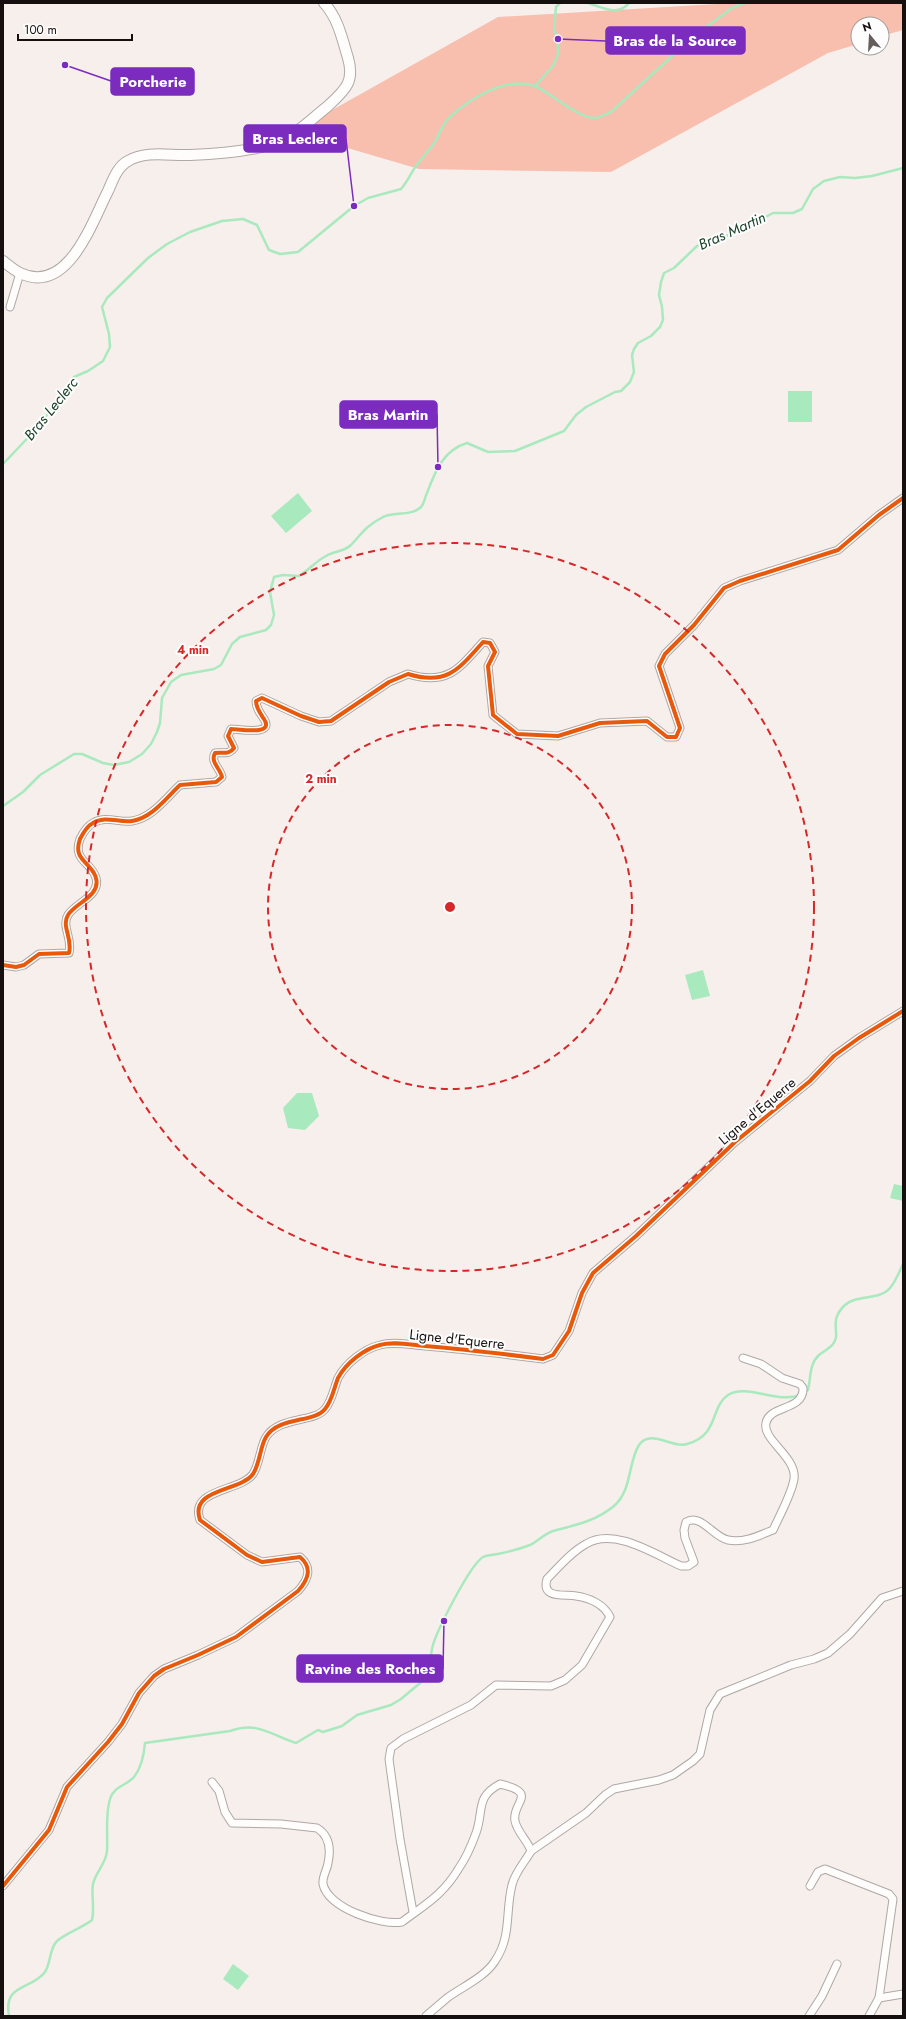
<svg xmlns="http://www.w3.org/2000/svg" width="906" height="2019" viewBox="0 0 906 2019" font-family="Jost,sans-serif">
  <rect width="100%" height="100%" fill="#f7efec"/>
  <path fill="#f8beae" d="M733,3h170v27l-21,6v-12h-24v20l-30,9 -217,119 -192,-3 -126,-37 205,-115z"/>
  <g fill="#a9e9be">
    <rect x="788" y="391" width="24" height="31"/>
    <path d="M298,493l14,18 -26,22 -15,-17z"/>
    <path d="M703,970l7,26 -18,4 -7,-25z"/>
    <path d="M297,1093h15l7,23 -14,14 -17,-2 -5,-20z"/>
    <path d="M894,1184l9,2v15l-13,-3z"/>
    <path d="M233,1964l16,12 -11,14 -15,-11z"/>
  </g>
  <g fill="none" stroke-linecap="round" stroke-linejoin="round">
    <g stroke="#a9e9be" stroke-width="2.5">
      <path d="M588,3c13,4 30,14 41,0"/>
      <path d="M535,86l18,-20 5,-12v-15l-4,-9 2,-23 4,-4"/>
      <path d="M3,464l36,-38 35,-49 14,-6 15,-10 7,-14 -1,-13 -7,-27 5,-9 41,-40 19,-14 23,-12 32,-11 21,-2 14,6 12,25 11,4 18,-2 56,-46 14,-8 33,-9c6,-7 10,-16 15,-23 6,-8 13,-16 19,-24 5,-9 7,-18 15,-25 20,-19 57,-41 85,-31 16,7 41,31 59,32 6,0 12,-4 17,-6l83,-76 38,-28 12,-5"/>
      <path d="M3,806l20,-14 17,-17 34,-21h8l21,9 11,2 15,-3 13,-8 9,-10 6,-12 3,-9 2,-25 9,-16 10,-7 33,-6 7,-4 11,-21 8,-7 26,-7 5,-5 3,-10 -4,-23 4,-15 9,-2 16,1c10,-6 17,-15 27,-20 8,-5 18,-4 25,-11 12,-13 15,-19 32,-28 11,-5 29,-1 38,-10 3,-3 4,-10 6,-14 8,-21 16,-43 40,-50l21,9 27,-1 49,-20 12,-16 10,-8 29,-15 6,-1 9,-9 4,-10 -2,-17 2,-6 4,-6 13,-7 9,-9 3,-7 -1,-13 -3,-12 2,-13 3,-9 10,-5 23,-22 38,-13 38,-20h20l9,-4 11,-20 11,-8 16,-4 15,1 17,-2 31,-8"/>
      <path d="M804,1393l4,-3c3,-12 1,-26 11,-35 4,-3 11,-7 14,-11 9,-11 -6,-22 12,-39 12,-11 34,-4 45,-17 6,-7 9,-16 13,-24"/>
      <path d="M9,2016c-6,-33 23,-26 36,-44 6,-9 4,-23 12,-31 9,-8 25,-13 35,-21 3,-12 -1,-24 1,-36 3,-13 13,-20 14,-33 1,-17 -2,-36 3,-52 4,-13 16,-13 24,-22 8,-10 10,-22 11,-34l85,-12c29,-10 40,4 66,12l22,-13 5,2 19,-6 15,-11 34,-10 10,-6 31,-26c0,-7 -2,-17 0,-24 3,-16 38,-84 51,-92 4,-2 10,-2 15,-3 10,-2 22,-5 32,-9 8,-4 14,-11 23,-14 23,-6 43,-10 61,-25 18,-15 14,-44 25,-61 12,-17 33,4 48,-1 32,-8 23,-37 41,-49 18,-12 50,9 72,0"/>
    </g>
    <defs>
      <g id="minor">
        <path d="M10,307l10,-34"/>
        <path d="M3,965l13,2 8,-2 15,-11 30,-1c4,-14 -8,-27 -1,-38 7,-12 33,-19 28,-37 -4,-16 -24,-17 -16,-39 3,-6 7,-13 13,-16 12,-8 26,0 39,-2 20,-3 34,-23 48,-36l36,-3 6,-5c-2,-9 -12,-15 -7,-24 8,-1 14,2 19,-5l-6,-12 3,-7c8,0 44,7 33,-10 -4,-6 -8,-11 -8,-18l6,-3 39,18 18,6 12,-1 58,-39 19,-8c39,12 51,-5 75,-32l7,1 5,9 -7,14 5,49 24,19 41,2 42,-13 47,-2 20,16h9l4,-9 -21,-62 6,-12 29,-29 30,-37 16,-7 98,-31 41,-35 24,-17"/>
        <path d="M212,1782l7,9 6,21 7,11 49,1 36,4c13,8 14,21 11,35 -1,7 -6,14 -5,21 5,24 58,42 79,38 24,-18 41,-27 57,-54 7,-10 13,-24 17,-35 8,-22 -1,-36 24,-49 40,9 11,19 15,37 2,11 13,20 16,30 -6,11 -16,21 -19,34 -7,27 0,51 -17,76 -10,16 -33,26 -48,37 -7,6 -14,12 -21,18"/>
        <path d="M531,1851l55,-38 19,-18 9,-6 45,-9 14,-5 20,-14 7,-7 10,-44 10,-16 71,-29 23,-6 14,-6 22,-19 32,-36 21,-7"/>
        <path d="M3,1886l46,-56 18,-43 41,-45 14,-18 17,-31 15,-17 10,-7 34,-14 38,-18 62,-46c10,-11 15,-23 2,-34l-38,5 -15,-7 -47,-35c-11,-32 40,-28 53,-46 7,-11 7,-27 13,-37 13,-21 48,-14 59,-28 7,-8 9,-21 13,-31 8,-15 26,-29 42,-33 14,-4 31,0 45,1 39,3 79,8 118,13l10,-4 16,-24 13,-38 11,-20 43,-37 99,-94 75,-61 24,-25 25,-18 44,-27"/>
        <path d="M810,1886l8,-14 7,-3 64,25 4,5 -14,99"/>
        <path d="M413,1912l-13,-73 -11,-80 2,-11 12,-9 68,-34 25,-20 55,1 14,-6 17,-15 28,-48c-6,-13 -21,-19 -34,-21 -12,-2 -35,3 -29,-17 12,-12 24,-27 39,-35 28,-17 68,10 95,22h7l6,-4 -9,-24 -1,-8 2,-8c15,-9 27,15 42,18 16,3 30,-4 45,-10 6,-13 19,-37 21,-51 3,-22 -32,-39 -28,-56 3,-18 38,-12 37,-35l-3,-4 -18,-6 -21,-14 -18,-6"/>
        <path d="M809,2016l13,-20 15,-32"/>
        <path d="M869,2016l10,-18 24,-4"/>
      </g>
      <path id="secondary" d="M3,261c5,4 11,9 17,12 48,23 72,-51 88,-82 5,-11 9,-24 20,-30 18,-11 42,-5 62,-6 27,-1 71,-4 95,-16 15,-8 29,-22 43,-33 17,-16 27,-24 20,-48 -6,-20 -10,-40 -24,-55"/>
    </defs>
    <use href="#minor" stroke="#aea8a6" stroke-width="9"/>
    <use href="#secondary" stroke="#aea8a6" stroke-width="12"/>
    <use href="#minor" stroke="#fefdfc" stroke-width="7"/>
    <use href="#secondary" stroke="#fefdfc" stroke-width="10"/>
    <defs>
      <g id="cycleway">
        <path d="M3,965l13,2 8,-2 15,-11 30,-1c4,-14 -8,-27 -1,-38 7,-12 33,-19 28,-37 -4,-16 -24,-17 -16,-39 3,-6 7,-13 13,-16 12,-8 26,0 39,-2 20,-3 34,-23 48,-36l36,-3 6,-5c-2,-9 -12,-15 -7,-24 8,-1 14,2 19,-5l-6,-12 3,-7c8,0 44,7 33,-10 -4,-6 -8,-11 -8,-18l6,-3 39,18 18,6 12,-1 58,-39 19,-8c39,12 51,-5 75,-32l7,1 5,9 -7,14 5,49 24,19 41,2 42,-13 47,-2 20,16h9l4,-9 -21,-62 6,-12 29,-29 30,-37 16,-7 98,-31 41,-35 24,-17"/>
        <path d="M3,1886l46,-56 18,-43 41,-45 14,-18 17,-31 15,-17 10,-7 34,-14 38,-18 62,-46c10,-11 15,-23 2,-34l-38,5 -15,-7 -47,-35c-11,-32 40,-28 53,-46 7,-11 7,-27 13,-37 13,-21 48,-14 59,-28 7,-8 9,-21 13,-31 8,-15 26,-29 42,-33 14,-4 31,0 45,1 39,3 79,8 118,13l10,-4 16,-24 13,-38 11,-20 43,-37 99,-94 75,-61 24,-25 25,-18 44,-27"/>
      </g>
    </defs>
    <use href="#cycleway" stroke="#fdfdfd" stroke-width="6"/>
    <use href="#cycleway" stroke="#e8590c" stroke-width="4"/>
  </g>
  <g fill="none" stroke="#d62828" stroke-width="2" stroke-dasharray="7 5">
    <circle cx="450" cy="907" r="182"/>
    <circle cx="450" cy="907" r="364"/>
  </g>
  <g text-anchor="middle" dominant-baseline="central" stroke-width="4" stroke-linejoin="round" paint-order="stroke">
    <g font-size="14" fill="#15100f" stroke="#fdfdfd">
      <text transform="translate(757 1111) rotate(-40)">Ligne d'Equerre</text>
      <text transform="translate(457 1339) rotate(6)">Ligne d'Equerre</text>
    </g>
    <g font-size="15" font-style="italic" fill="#1b422a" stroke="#fdfdfd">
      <text transform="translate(732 231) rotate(-24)">Bras Martin</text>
      <text transform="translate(51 409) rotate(-51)">Bras Leclerc</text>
    </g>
  </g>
  <circle cx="450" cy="907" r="6" fill="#d62828" stroke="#fdfdfd" stroke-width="2"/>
  <g font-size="12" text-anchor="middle" font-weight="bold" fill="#d62828" stroke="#fdfdfd" stroke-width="4" stroke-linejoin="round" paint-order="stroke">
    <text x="193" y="654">4 min</text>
    <text x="321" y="783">2 min</text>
  </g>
  <path fill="none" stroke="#7b2cbf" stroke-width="1.5" d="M558 39L606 41M65 65L111 81M354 206L346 139M438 467L437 414M444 1621L443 1669"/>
  <g fill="#7b2cbf" stroke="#fdfdfd" stroke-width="1.5">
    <circle cx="558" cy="39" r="4"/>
    <circle cx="65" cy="65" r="4"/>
    <circle cx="354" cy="206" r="4"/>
    <circle cx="438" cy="467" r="4"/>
    <circle cx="444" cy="1621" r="4"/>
  </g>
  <g fill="#7b2cbf" stroke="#7b2cbf" stroke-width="1.5">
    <rect x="606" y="27" width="139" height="27" rx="4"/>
    <rect x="111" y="68" width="83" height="27" rx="4"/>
    <rect x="244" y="125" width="102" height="27" rx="4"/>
    <rect x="340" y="401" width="97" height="27" rx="4"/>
    <rect x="297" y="1655" width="146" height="27" rx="4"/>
  </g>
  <g font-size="15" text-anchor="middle" font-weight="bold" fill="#fff">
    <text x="675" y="46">Bras de la Source</text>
    <text x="153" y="87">Porcherie</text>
    <text x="295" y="144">Bras Leclerc</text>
    <text x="388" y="420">Bras Martin</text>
    <text x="370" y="1674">Ravine des Roches</text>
  </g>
  <rect width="906" height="2019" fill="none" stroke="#15100f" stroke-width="8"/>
  <g transform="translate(870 36) rotate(342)"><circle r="19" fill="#fdfdfd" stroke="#a09e9e"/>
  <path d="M0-3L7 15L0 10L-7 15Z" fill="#645e5c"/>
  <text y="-6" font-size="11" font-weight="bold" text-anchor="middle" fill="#15100f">N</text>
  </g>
  <path d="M18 34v6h114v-6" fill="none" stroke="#15100f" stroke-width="2"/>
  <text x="24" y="34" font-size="12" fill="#15100f" stroke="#fdfdfd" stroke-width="3" paint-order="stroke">100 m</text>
</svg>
